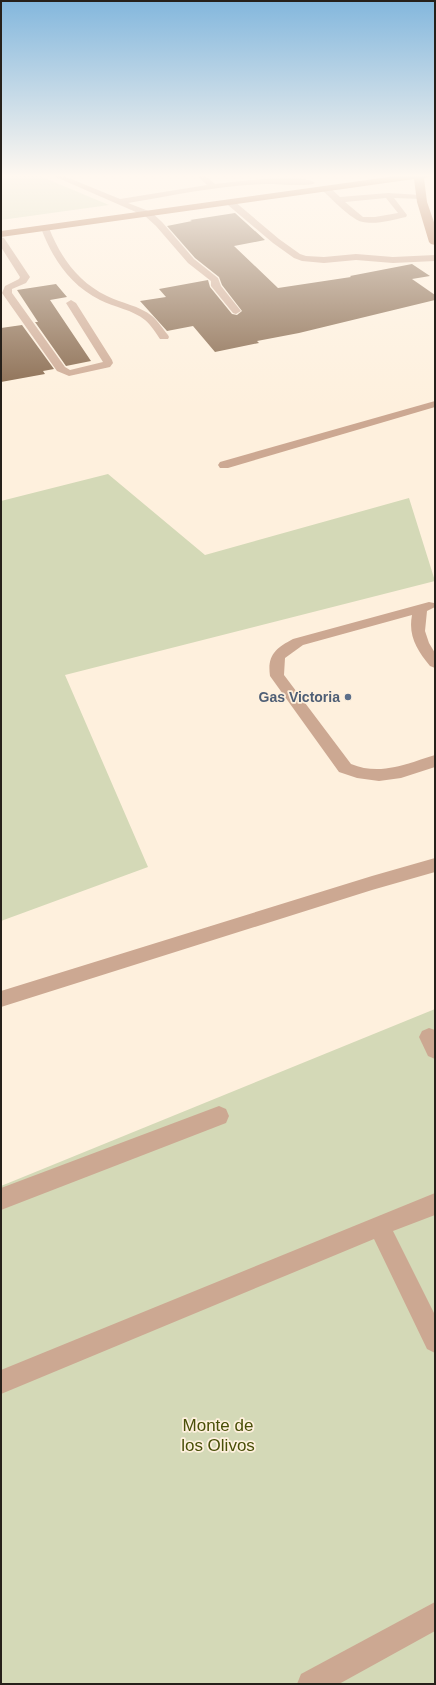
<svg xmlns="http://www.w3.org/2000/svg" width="436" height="1685" viewBox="0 0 436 1685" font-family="Arial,sans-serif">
  <rect width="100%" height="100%" fill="#fef0dd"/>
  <g fill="#d4d9b7">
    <path d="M1,174h34l74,31 -108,15z"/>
    <path d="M108,474l97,81 204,-57 26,83 -370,94 83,192 -147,54v-420z"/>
    <path d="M435,1009v675h-434v-498z"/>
  </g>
  <g fill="#846549">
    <path d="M235,213l30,27 -31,6 44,42 73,-11 -1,-1 62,-12 18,12 -18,3 23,16v5l-136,33 -42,8 2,2 -44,9 -22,-26 -26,5 -27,-30 26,-4 -7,-8 49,-9 2,7 22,27 5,1 5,-4 -20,-26 -3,-8 -24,-19 -28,-32 25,-5 -2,-1z"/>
    <path d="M56,284l11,13 -17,3 41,61 -25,5 -31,-44h3l-21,-32z"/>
    <path d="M22,325l32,44 -11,2 2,3 -44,8v-54z"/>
  </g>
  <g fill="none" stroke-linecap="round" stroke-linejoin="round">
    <g fill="#cca892" fill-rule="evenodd">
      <path d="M49,174h10l61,25 87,-14 -12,-11h8l12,10c17,-2 89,-11 100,-1 -5,4 -39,1 -48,1 -46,1 -93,11 -139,19l23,9 11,10 32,37 24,19 3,8 20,25 -5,3 -3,-1 -22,-27v-5l-23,-18 -32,-37 -11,-10z"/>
      <path d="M323,187h6l11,10 48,-4 33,2 4,2 -4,2 -27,-1 13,17 -1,2c-15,3 -39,11 -52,1 -11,-7 -21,-18 -31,-27zM386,198l12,15 -23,4h-12l-18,-15z"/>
      <path d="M228,201h6l45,38 21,15 6,2 18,1 32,-3 37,3 42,-2v6l-42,2 -37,-3 -32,3 -22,-2 -8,-3 -21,-15 -45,-38 -1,-2z"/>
      <path d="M45,225l4,3c12,30 29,54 58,68 14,7 33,10 45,20 6,5 11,13 16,19l1,2 -1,2h-8c-4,-6 -9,-14 -15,-19 -12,-10 -31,-13 -45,-20 -30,-15 -48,-42 -59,-72z"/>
      <path d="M1,237l3,1 26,39 -4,6 -14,6v4l53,74 5,3 33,-8 -37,-59 5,-3 5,3 36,57 1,3 -3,4 -41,9 -12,-5 -55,-78 3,-7 14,-7 1,-2 -19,-30z"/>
      <path d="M435,401v6l-207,61h-8l-2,-3 2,-3z"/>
      <path d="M429,602l5,1 1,4 -8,4 -2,20 4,12 6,10v15l-5,-2c-13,-16 -22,-30 -18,-51l-109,30 -18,13 -1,17 67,89c29,12 55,0 84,-9v12l-34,11 -22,3 -22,-3 -18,-6 -69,-96c-3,-21 6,-28 23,-37z"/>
      <path d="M435,858v14l-63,18 -371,117v-16l371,-115z"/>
      <path d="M429,1028l6,2v29l-7,-3 -9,-19 3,-6z"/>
      <path d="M219,1106l7,3 3,7 -3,7 -225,87v-22z"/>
      <path d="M435,1193v22l-42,16 42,84v38l-8,-4 -53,-110 -373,155v-24z"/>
      <path d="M435,1602v29l-96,53h-42l4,-10z"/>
    </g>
    <path fill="#a7673e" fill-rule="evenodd" d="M410,174h24l-1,2 -9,2 3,24 8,23v20l-4,-1 -2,-2 -12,-40 -3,-23 -413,58v-6z"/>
  </g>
  <linearGradient id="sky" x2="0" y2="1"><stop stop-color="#83b7dd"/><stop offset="0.43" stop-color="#fff8f0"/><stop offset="1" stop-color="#fff8f0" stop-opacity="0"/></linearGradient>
  <rect width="436" height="409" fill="url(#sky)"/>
  <circle fill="#5c6f8a" stroke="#fef0dd" stroke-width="1.5" cx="348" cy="697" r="4"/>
  <g text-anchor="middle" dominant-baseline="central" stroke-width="3.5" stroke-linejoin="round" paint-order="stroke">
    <g font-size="14" font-weight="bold" fill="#4e5e75" stroke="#fef0dd" text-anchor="end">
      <text x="340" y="697">Gas Victoria</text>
    </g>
    <g font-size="17" fill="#494f08" stroke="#fef0dd">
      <text x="218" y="1425">Monte de<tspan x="218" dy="20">los Olivos</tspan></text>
    </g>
  </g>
  <rect width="436" height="1685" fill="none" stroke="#26201a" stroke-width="4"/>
</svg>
